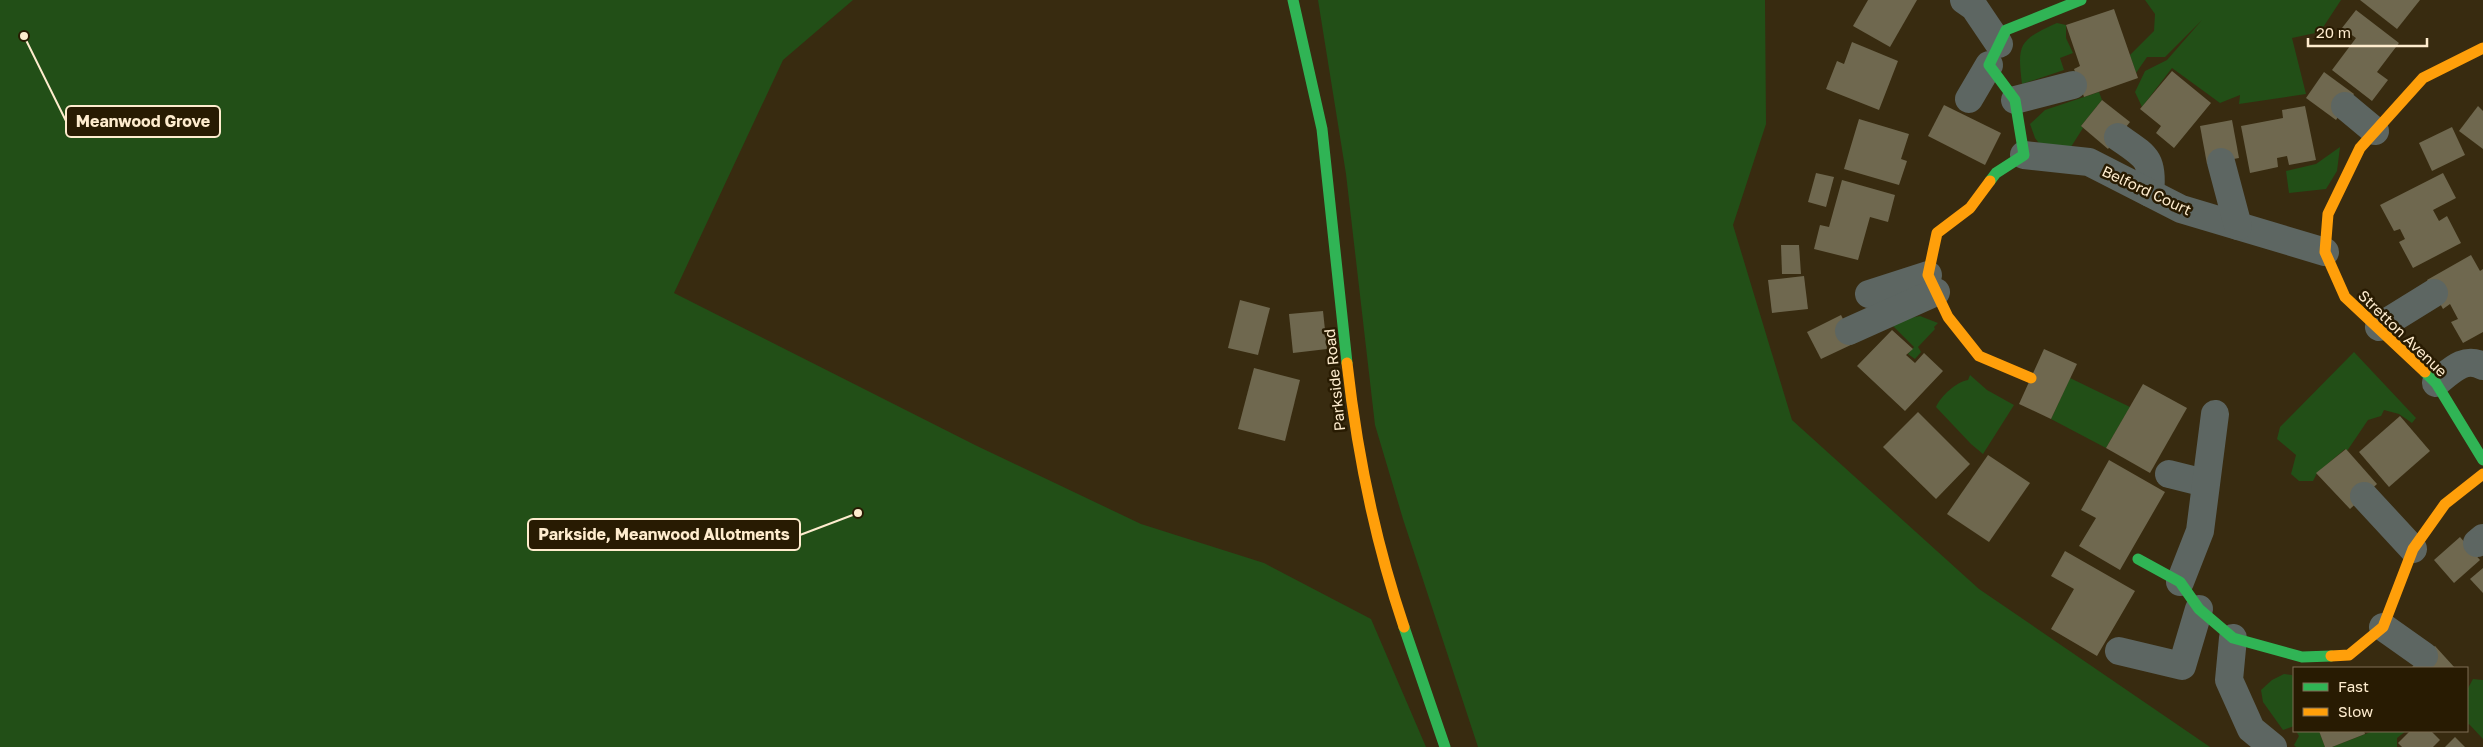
<svg xmlns="http://www.w3.org/2000/svg" width="2483" height="747" viewBox="0 0 2483 747" font-family="'Golos Text',sans-serif">
  <rect width="100%" height="100%" fill="#382b10"/>
  <g fill="#224f17">
    <path d="M0,0h853l-70,60 -109,233 301,152 166,79 123,39 107,56 55,128h-1426z"/>
    <path d="M1318,0h447l1,124 -33,101 59,195 187,169 231,158h-732l-75,-228 -28,-94 -29,-251z"/>
    <path d="M2145,0h196l-21,32 -28,6 14,56 -67,10 1,-9 -20,8 -48,-35 -30,39 -7,-15 10,-21 22,-11 35,-40 -37,37h-18l-11,16 -6,-18 24,-24 1,-17z"/>
    <path d="M2057,23l9,2v13l7,15 -13,5 4,12 -42,14c-5,-40 -3,-44 35,-61z"/>
    <path d="M2099,92l3,8 -21,26 2,2 -14,22 -28,-4 -6,-8 -5,-14 15,-14z"/>
    <path d="M2340,147l-3,24 -11,18 -37,4 -3,-22 30,-7z"/>
    <path d="M1920,316l18,7 -4,4 1,2 -17,18 3,5 -6,7 -7,-5 6,-7 -21,-21 12,-7z"/>
    <path d="M2354,352l62,66 -4,5 -13,-9 -15,-4 -3,6 -13,4 -21,31 -2,-2 -28,24 -4,8h-14l-8,-7 5,-19 -19,-16 3,-12z"/>
    <path d="M1970,375l17,15 27,15 -31,49 -12,-10 -35,-37c5,-11 20,-25 32,-27z"/>
    <path d="M2070,378l60,29 -24,41 -55,-29z"/>
    <path d="M2284,674l8,1 2,7v44l-11,4 -20,-28 -2,-12 11,-10z"/>
    <path d="M2473,679l10,1v59l-14,-15 -2,1v-35z"/>
    <path d="M2296,731h23l6,16h-29l-2,-2 5,-9z"/>
    <path d="M2373,731h33l-9,7v9h-65z"/>
  </g>
  <g fill="#6f684f">
    <path d="M1868,0h49l-27,47 -37,-21z"/>
    <path d="M2360,0h60l-23,29z"/>
    <path d="M2114,9l24,69 -54,19 -10,-28 6,-3 -14,-41z"/>
    <path d="M2356,10l43,33 -22,29 11,8 -16,21 -40,-31 24,-32 -14,-10z"/>
    <path d="M1852,42l46,19 -19,49 -53,-21 11,-28 7,3z"/>
    <path d="M2172,71l39,32 -37,45 -18,-15 5,-7 -21,-17z"/>
    <path d="M2324,72l30,22 -18,26 -30,-22z"/>
    <path d="M2102,100l28,22 -22,27 -27,-23z"/>
    <path d="M1944,105l57,28 -16,32 -57,-29z"/>
    <path d="M2305,106l11,54 -27,5 -2,-9 -10,2 1,9 -28,6 -9,-47 42,-8 -1,-8z"/>
    <path d="M2478,106l5,5v38l-24,-18z"/>
    <path d="M1859,119l50,15 -8,25 6,2 -8,24 -55,-16z"/>
    <path d="M2232,120l7,38 -32,6 -7,-38z"/>
    <path d="M2452,127l13,28 -33,16 -13,-28z"/>
    <path d="M1816,173l18,4 -8,30 -18,-5z"/>
    <path d="M2443,173l13,25 -23,12 6,11 8,-5 14,27 -48,25 -14,-26 6,-3 -5,-10 -6,2 -14,-26z"/>
    <path d="M1842,180l53,15 -7,27 -18,-5 -12,43 -44,-11 6,-24 9,2z"/>
    <path d="M1781,245h18l2,29h-19z"/>
    <path d="M2471,255l9,16 3,-2v63l-20,11 -12,-21 7,-3 -8,-15 -7,5 -16,-29z"/>
    <path d="M1804,276l4,33 -36,4 -4,-33z"/>
    <path d="M1240,300l30,8 -12,47 -30,-7z"/>
    <path d="M1323,311l4,38 -34,4 -4,-39z"/>
    <path d="M1841,315l14,28 -34,16 -14,-27z"/>
    <path d="M1892,330l21,19 -7,6 9,8 9,-10 19,18 -38,40 -48,-45z"/>
    <path d="M2044,349l33,15 -26,55 -32,-15z"/>
    <path d="M1254,368l46,12 -15,61 -47,-12z"/>
    <path d="M2143,384l44,24 -37,65 -44,-25z"/>
    <path d="M1918,412l52,52 -34,35 -53,-52z"/>
    <path d="M2400,416l30,35 -41,36 -30,-35z"/>
    <path d="M2346,449l31,35 -27,25 -34,-36z"/>
    <path d="M1988,455l42,28 -41,59 -42,-28z"/>
    <path d="M2109,460l56,32 -45,78 -41,-24 17,-28 -15,-8z"/>
    <path d="M2460,537l20,23 -26,23 -20,-23z"/>
    <path d="M2065,551l70,40 -38,65 -46,-27 23,-40 -23,-13z"/>
    <path d="M2483,568v25l-13,-14z"/>
    <path d="M2435,646l20,22h-41l-2,-1z"/>
    <path d="M2319,731h45l1,3 -33,13h-7z"/>
    <path d="M2410,731h21l9,9 -7,7h-31l-4,-4z"/>
    <path d="M2455,737l10,10h-20z"/>
  </g>
  <g fill="none" stroke-linecap="round" stroke-linejoin="round">
    <g stroke="#5d6662" stroke-width="28">
      <path d="M1964,0l10,7 25,37"/>
      <path d="M1969,99l20,-34"/>
      <path d="M2015,100l58,-15"/>
      <path d="M2345,106l30,25"/>
      <path d="M2118,137c27,19 36,21 32,56"/>
      <path d="M2024,155l65,7 92,47 144,43"/>
      <path d="M2221,162l17,64"/>
      <path d="M1869,294l59,-19"/>
      <path d="M2379,327l55,-34"/>
      <path d="M1849,331l87,-39"/>
      <path d="M2436,383c15,-12 28,-27 47,-17"/>
      <path d="M2169,474l36,9"/>
      <path d="M2364,496l49,53"/>
      <path d="M2477,543l6,-5"/>
      <path d="M2180,582l20,-51 15,-117"/>
      <path d="M2383,627l41,29"/>
      <path d="M2233,638l-4,42 22,49 22,18"/>
      <path d="M2119,651l63,15 17,-57"/>
    </g>
    <g stroke="#30b455" stroke-width="11">
      <path d="M1293,0l29,129 25,234"/>
      <path d="M1990,181l6,-8 28,-18 -9,-55 -26,-35 17,-35 75,-30"/>
      <path d="M2425,372l11,11 47,77"/>
      <path d="M2138,559l42,23 19,27 34,29 69,19 29,-1"/>
      <path d="M1404,627l41,120"/>
    </g>
    <g stroke="#ff9f0a" stroke-width="11">
      <path d="M1990,181l-20,27 -33,25 -9,42 20,42 31,39 52,22"/>
      <path d="M1347,363c10,90 28,178 57,264"/>
      <path d="M2425,372l-80,-75 -20,-45 3,-38 32,-66 63,-70 60,-30"/>
      <path d="M2331,656l18,-1 34,-28 30,-78 32,-45 38,-30"/>
    </g>
  </g>
  <g text-anchor="middle" dominant-baseline="central" stroke-width="5" stroke-linejoin="round" paint-order="stroke">
    <g font-size="15" fill="#feecce" stroke="#281b02">
      <text transform="translate(2147 190) rotate(25)">Belford Court</text>
      <text transform="translate(2403 333) rotate(44)">Stretton Avenue</text>
      <text transform="translate(1334 380) rotate(-96)">Parkside Road</text>
    </g>
  </g>
  <path fill="none" stroke="#feecce" stroke-width="2" d="M24 36L66 121M858 513L800 535"/>
  <g fill="#feecce" stroke="#281b02" stroke-width="2">
    <circle cx="24" cy="36" r="5"/>
    <circle cx="858" cy="513" r="5"/>
  </g>
  <g fill="#281b02" stroke="#feecce" stroke-width="2">
    <rect x="66" y="106" width="154" height="31" rx="5"/>
    <rect x="528" y="519" width="272" height="31" rx="5"/>
  </g>
  <g font-size="16" text-anchor="middle" font-weight="bold" fill="#feecce">
    <text x="143" y="127">Meanwood Grove</text>
    <text x="664" y="540">Parkside, Meanwood Allotments</text>
  </g>
  <rect x="2293" y="667" width="175" height="65" fill="#281b02" stroke="#7e6f54"/>
  <rect x="2303" y="683" width="25" height="8" fill="#30b455" stroke="#7e6f54"/>
  <text x="2338" y="692" font-size="15" fill="#feecce">Fast</text>
  <rect x="2303" y="708" width="25" height="8" fill="#ff9f0a" stroke="#7e6f54"/>
  <text x="2338" y="717" font-size="15" fill="#feecce">Slow</text>
  <path d="M2308 38v8h119v-8" fill="none" stroke="#feecce" stroke-width="2.5"/>
  <text x="2316" y="38" font-size="15" fill="#feecce" stroke="#281b02" stroke-width="4" paint-order="stroke">20 m</text>
</svg>
